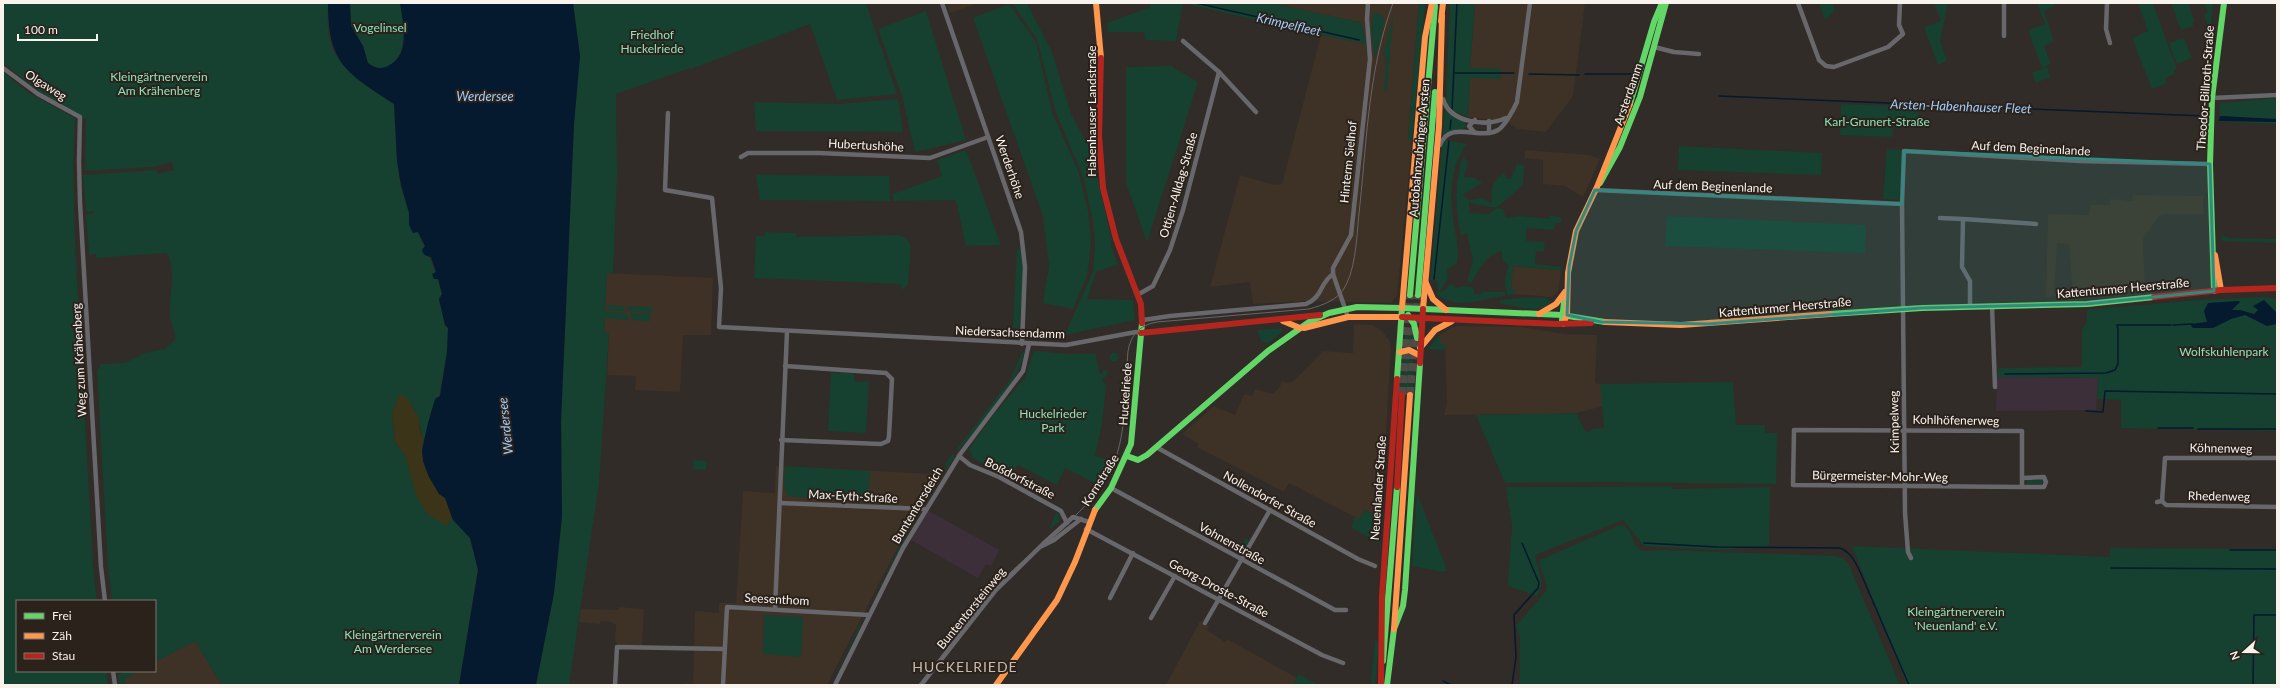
<svg xmlns="http://www.w3.org/2000/svg" width="2280" height="688" viewBox="0 0 2280 688" font-family="Lato,sans-serif">
  <rect width="100%" height="100%" fill="#312c28"/>
  <g fill="#3e3125">
    <path d="M946,3h33l-29,10z"/>
    <path d="M1272,3h147l-11,137h4l-15,156 -6,7 -86,-2 -52,3 -3,-22 -40,5 30,-112 35,10 7,-1 39,-149 44,8 -3,-20z"/>
    <path d="M1475,3h110l-12,93 -27,36 -28,-3 -16,-11 -7,2 -27,-3 2,-40 31,-8h-31z"/>
    <path d="M1525,150l65,5 10,4 -17,38 -18,-11 -22,-2v-24l-18,-2z"/>
    <path d="M2133,195l70,1 1,18h-37l-8,2 -16,23 2,49 -72,7 -4,-51 -12,-1 -3,54h-8l2,-83 41,1 1,-10h20v-6l22,2z"/>
    <path d="M1512,266l49,4 -3,22 -6,5 -37,-3v-4l-4,-1z"/>
    <path d="M1354,324l19,1 9,6 7,9 2,8 -10,169 -17,-7 -4,9 -5,-2 -66,-34 -5,9 -87,-45 2,-3 -17,-10 32,-28 21,9 9,-21 8,2 3,-7 18,5 7,-7 1,-6 9,2 7,-5 26,-27 30,2z"/>
    <path d="M1459,326l62,1 44,7 32,1 -2,48 5,1 4,22 -28,7 -20,1 -112,1 3,-12 -2,-58h-5v-10l11,-7z"/>
    <path d="M776,466l159,8 -18,31 -3,11 -87,169h-143v-2l9,1 2,-73 24,2v-10h17l7,-112 32,2z"/>
    <path d="M619,607l25,2 -2,38 -24,-1 -3,-6 1,-15 -5,-3 -10,-1 -1,3 -21,-2 2,-13 38,1z"/>
    <path d="M1200,621l9,5 -2,4 18,12 2,-3 70,39 -4,7h-127z"/>
    <path d="M195,640l27,45h-95l-3,-6 15,-8h16v-9z"/>
  </g>
  <g fill="#3c2f3a">
    <path d="M1997,377l101,1 -2,32 -100,1z"/>
    <path d="M927,510l72,40 -8,16 -5,-2 -8,14 -67,-38z"/>
  </g>
  <path fill="#3f3126" d="M607,273l106,5 -2,57h-28l-3,57 -45,-2 1,-14 -29,-1 2,-42 -5,-1z"/>
  <g fill="#16402f">
    <path d="M3,3h325c0,11 -1,23 1,34 7,33 39,50 65,66 5,28 0,56 7,83 9,38 32,70 41,108l-3,5 6,26 3,3 -1,24 -8,44 -4,3 -11,44 -7,-29 -18,-19 -7,19 3,28 10,13 6,19 36,52 5,-9 18,21 8,32 -19,115h-237l-27,-44 -40,21v-61h-43l-4,-35 -11,-197h3v-5l25,-1 20,-10 19,-4 11,-9c1,-9 -4,-15 -5,-24 -2,-19 7,-43 -2,-61l-3,-2 -69,5v-4h-7l-3,-40h7v-3l-7,1 -3,-37 73,-5 2,4 16,-4 -2,-8 -20,5 -67,4 1,-52 -46,-27 -37,-29z"/>
    <path d="M350,3h50c3,20 11,52 -12,63 -8,4 -13,1 -20,-3l-5,-17 -12,-20z"/>
    <path d="M573,3h293l31,91 -60,6 -27,-76 -119,45 -1,-1 -74,26 1,83 -4,96h-6l-2,39 21,1 3,7 -24,-2 -1,14 5,1 -10,150 -30,202h-33l18,-92 8,-77 -1,-95 13,-297 6,-68z"/>
    <path d="M1012,3h15l25,49 19,62 16,30h8l3,37 14,59 -1,6 7,18 -22,8 -9,27 46,1 2,20 -70,15 28,-64 2,-29 -2,-20 -9,-43 -29,-69 -18,-71z"/>
    <path d="M1149,3h34l-7,38 -31,-1 -1,-8h-36l-1,-9 44,-16z"/>
    <path d="M1183,3h89l90,20 4,21 -45,-9z"/>
    <path d="M1419,3h6l-13,137h-4z"/>
    <path d="M1450,3h25l-5,65 31,1 -1,10 -30,-1 -2,39 -15,-6 -7,-9z"/>
    <path d="M1819,3h13l3,8 -10,9z"/>
    <path d="M1934,3h14l-8,38 7,20 -9,4 -14,-38 17,-6z"/>
    <path d="M2037,3h17l1,3 -11,5 10,30 -10,5 7,18 -9,4 -14,-38 17,-6z"/>
    <path d="M2138,3h17l-2,1 24,65 -3,1 1,4 -10,4 2,5 -15,6 -20,-51 16,-7z"/>
    <path d="M2171,3h17l6,18 -2,1 2,4 -13,4z"/>
    <path d="M2204,3h9l-2,23 -3,1 -4,-12 4,-2z"/>
    <path d="M1009,4l27,38 16,70 27,61 9,38 3,33 -4,32 -14,33 -30,-6 6,-37 -6,-50 -70,-198z"/>
    <path d="M926,11l40,129 -51,12 -13,-56 -24,-67z"/>
    <path d="M1379,13l6,6 -10,40 -4,-30 2,-15z"/>
    <path d="M1393,17l-6,74h-3l2,-35 -3,-1z"/>
    <path d="M2184,38l8,20 -15,6 -8,-21z"/>
    <path d="M1171,66l27,16 -51,160 -21,-59v-116z"/>
    <path d="M2047,67l3,10 -14,6 -4,-10z"/>
    <path d="M3,72l26,21 46,25 -2,46 2,78 18,324 4,35h-80v70h89l2,14h-105z"/>
    <path d="M2277,98v26l-58,-2 1,-19z"/>
    <path d="M898,99l5,33 -147,-1 -2,-29 84,2z"/>
    <path d="M1841,104l78,3 -1,21 -25,-1 -1,10 -52,-2z"/>
    <path d="M1445,110l8,7 13,4 -1,8 -13,2 -10,6z"/>
    <path d="M1445,140l22,4c-14,17 -17,42 -15,64 1,19 8,36 5,55l-10,7 1,8 -9,14h3l10,-9 3,5 12,-2 6,2 2,6 5,1 2,-3h23v4c-27,3 -44,15 -69,-2l2,-3 -1,-10 -7,-1 1,-8 11,-127z"/>
    <path d="M1679,146l143,7 -1,22 -143,-5z"/>
    <path d="M1887,149l15,1 -3,50 -16,-1z"/>
    <path d="M966,150l35,95 -35,1 -10,-46 -63,1v-7l49,-18 -5,-16z"/>
    <path d="M1463,156l5,6 -4,15 11,1 7,5 -20,12 7,5 14,-2 9,5c-1,-15 -1,-20 12,-30l3,6h4l6,-15 7,1 -1,19c-5,5 -22,22 -27,23 -5,1 -19,-3 -26,-4l-1,-2v12l20,1 8,-6 6,1 3,9 13,-2 31,3v-4l12,3 -2,5h-5l-1,7 -28,-2v13l19,1 -1,9h-8l-1,13 27,3 -1,3 -48,-4 -2,23h4v5l-7,1c-5,-9 -3,-20 1,-29l-7,-6v-9c-15,3 -25,20 -30,32l-5,-2 6,-20 -6,-28 -6,3c-6,-27 -7,-54 2,-80z"/>
    <path d="M756,175l133,1 1,25 -130,-1z"/>
    <path d="M1667,216l199,9 -1,28 -200,-7z"/>
    <path d="M765,232l31,1 1,4 102,-2 8,4 4,8 -3,38 -7,5v-6l-147,-6 2,-42h9z"/>
    <path d="M2221,234l7,4 49,1v4l-55,-2z"/>
    <path d="M1022,248l1,35 -4,47 -6,-3 4,-78z"/>
    <path d="M2264,297l13,2v132l-156,-3v-28l-24,-1 1,-21 -101,-1 1,-9 84,-1v-37l5,-9v-11l112,-10z"/>
    <path d="M1522,298h24l6,6c-18,10 -34,1 -52,0v-4z"/>
    <path d="M607,305l16,1 2,5 -18,-1z"/>
    <path d="M626,306l26,1v6l-23,-2z"/>
    <path d="M630,313l19,1 2,7 -19,-1z"/>
    <path d="M1281,328l2,3 -16,13 -3,-2 -2,1 -5,-13z"/>
    <path d="M1406,329h7l1,20 -4,-2 -7,1z"/>
    <path d="M1440,335v9h5v6l-17,-1z"/>
    <path d="M1034,351l33,3h30l-1,3 4,17 3,-1v-4l4,2v4l-5,5 4,6 -4,38 -7,32 12,4 -10,24 -32,-16 -8,17 -39,-20 -8,14 -37,-21 -4,-9 26,-36 30,-35z"/>
    <path d="M1022,352h2c0,24 -49,78 -65,98h-3l54,-70z"/>
    <circle cx="1114" cy="357" r="4.5"/>
    <path d="M1407,353l6,5 1,36 -15,-1 3,-36z"/>
    <path d="M831,373h23l1,9 14,-1 -3,52 -38,-2z"/>
    <path d="M1733,382l3,43h29v8h12l-1,51 -174,-2 -97,1 -29,-68 100,-2 10,20 7,-4 11,-1 -4,-44z"/>
    <path d="M953,453l2,4 -33,47 23,-35 1,-6z"/>
    <path d="M693,460l14,1 -1,9 -13,-1z"/>
    <path d="M785,466l85,5 -1,31 -82,-6 -3,-10z"/>
    <path d="M2027,480h15l1,2 -2,2h-14z"/>
    <path d="M1672,486v3l98,-2 -1,59 -49,4 -76,-4 -21,-26 -88,35 7,28 -5,13 -29,-10 4,-60 -6,-39z"/>
    <path d="M1417,493l30,77 -4,2 -31,-6z"/>
    <path d="M1364,510l17,7 -2,27 -28,-17 4,-10 5,2z"/>
    <path d="M1056,512l4,3 -1,7 -10,8z"/>
    <path d="M915,516l-1,6 -47,89z"/>
    <path d="M1624,525c15,13 4,30 33,25l179,6 7,2 6,7 51,120h-380v-48l-4,-11 30,-35 1,-5 -8,-23 1,-3 78,-34z"/>
    <path d="M1246,538l7,5 -6,12 -3,1 -6,-3z"/>
    <path d="M1852,546l258,11v-9l167,1v136h-370z"/>
    <path d="M764,615l39,2 -2,40 -38,-3z"/>
    <path d="M861,622l-1,6 -29,57z"/>
    <path d="M1375,639l4,4 -4,42h-4z"/>
    <path d="M125,671h14l-15,8 3,6h-7l-2,-10z"/>
    <path d="M1299,674l19,11h-25z"/>
  </g>
  <path fill="#3b3418" d="M399,395l7,1 14,24 -1,7 5,16 -1,18 3,10 13,23 6,4 7,19 -5,9 -20,-12 -11,-19 -11,-40 -10,-13 -3,-28z"/>
  <g fill="#05192f">
    <path d="M328,3h22l1,23 12,20 5,17c7,5 12,7 20,3 23,-11 15,-43 12,-63h173l7,53 -6,68 -13,297 1,95 -8,77 -18,92h-77l19,-115 -8,-32 -17,-18 -8,-22 -6,-4 -10,-17 -6,-16 -1,-11 6,-27 7,-24 5,-3 7,-44 1,-24 -3,-3 -6,-26 3,-5 -4,-15h-4l-2,-5 4,-2 -5,-15c-5,-1 -8,-2 -9,-7l3,-4 -7,-14 -5,1 -4,-8v-12l-8,-28 -4,-24 -3,-57c-48,-32 -66,-40 -66,-101z"/>
    <path d="M2220,116l57,3v3l-58,-1z"/>
    <path d="M2264,300l13,13v11l-10,2 -22,-11 -14,4 -18,9h-20l-3,-4 17,-2 -3,-11 4,-8 30,-2 2,1 -8,8h8l14,4 4,-4 -5,-4z"/>
  </g>
  <g fill="none" stroke-linecap="round" stroke-linejoin="round">
    <g stroke="#05192f" stroke-width="1.5">
      <path d="M1196,3l163,37"/>
      <path d="M1455,73h59"/>
      <path d="M1529,74l50,1"/>
      <path d="M1585,74h46"/>
      <path d="M1719,96l485,20"/>
      <path d="M1452,110l5,-107"/>
      <path d="M1450,129l1,-9"/>
      <path d="M1434,279l15,-138"/>
      <path d="M2128,325h43"/>
      <path d="M2173,325l19,-1"/>
      <path d="M2005,374l101,-1 9,-3 3,-6v-35l-1,-4h10"/>
      <path d="M2086,411l17,1 2,-21 172,3"/>
      <path d="M2158,428h35"/>
      <path d="M2198,429h79"/>
      <path d="M1644,543l73,4 123,1c12,5 16,15 21,26l48,111"/>
      <path d="M2230,550h47"/>
      <path d="M2111,568l166,1"/>
      <path d="M1443,681l8,4"/>
      <path d="M1512,685l4,-28 -2,-42 24,-27 1,-5 -17,-40"/>
      <path d="M2253,685l1,-70h23"/>
    </g>
    <g stroke="#4f4a46" stroke-width="8" stroke-dasharray="8 4" stroke-linecap="butt">
      <path d="M1402,395l8,-100"/>
      <path d="M1410,395l8,-100"/>
    </g>
    <g stroke="#68676c" stroke-width="4.5">
      <path d="M942,3l79,229 4,35 -3,77"/>
      <path d="M1798,3l21,57 7,6 8,1 54,-20 15,-13 -4,-9 1,-22"/>
      <path d="M2004,3v33"/>
      <path d="M2107,3l-1,26 4,14"/>
      <path d="M1183,41l36,31 37,40"/>
      <path d="M1654,47l20,5 25,2"/>
      <path d="M3,68l35,26 42,23 -1,45 1,41 21,364 4,34"/>
      <path d="M2212,98l65,-3"/>
      <path d="M1443,99c7,24 43,28 63,19"/>
      <path d="M668,113l-3,77 47,8 9,90 -2,39 347,18 70,-13 5,1"/>
      <path d="M1489,121v12"/>
      <path d="M1474,132l-5,-6 6,-6"/>
      <path d="M1440,145c10,-26 40,-4 58,-15 6,-3 16,-21 19,-28l13,-99"/>
      <path d="M741,157l7,-4h71l111,5 58,-21"/>
      <path d="M1595,190l307,14 2,-53 176,10 130,3"/>
      <path d="M1902,204l3,309 3,39 3,6"/>
      <path d="M1940,218l23,1"/>
      <path d="M1139,294l14,-8 17,-36 13,-40 36,-138"/>
      <path d="M1970,306v-25l-8,-14 1,-48 73,5"/>
      <path d="M1992,306l3,81"/>
      <path d="M1348,317l-15,-43v-6l18,-33 19,-176 -3,-40 1,-16"/>
      <path d="M1143,320l27,-4 136,-12c17,-7 13,-20 27,-30"/>
      <path d="M1794,430l228,1v56l-229,-2z"/>
      <path d="M781,440l100,4 7,-3 1,-5 3,-57 -6,-6 -101,-7"/>
      <path d="M1156,447l202,112 17,7"/>
      <path d="M959,456l11,9 29,12 62,34 6,12"/>
      <path d="M2022,487h22l2,-5 -2,-5 -22,1"/>
      <path d="M1111,488l224,122h11"/>
      <path d="M2162,501l3,-43h112"/>
      <path d="M2157,502l5,-1 4,4 111,2"/>
      <path d="M780,503l145,6"/>
      <path d="M1086,529l236,126 21,8"/>
      <path d="M1042,546l12,-6 27,-21"/>
      <path d="M1110,598l23,-45"/>
      <path d="M775,609l12,-277"/>
      <path d="M1151,618l24,-42"/>
      <path d="M1205,623l65,-113"/>
      <path d="M113,671l2,14"/>
      <path d="M615,685l2,-38 107,2"/>
      <path d="M723,685l4,-78 142,8"/>
      <path d="M835,685l68,-137 58,-95 62,-82 6,-27"/>
      <path d="M921,685l74,-94 48,-47 30,-27 16,5"/>
    </g>
    <g stroke="#63d668" stroke-width="6">
      <path d="M1630,104l24,-82 8,-19"/>
      <path d="M1600,183l20,-36 20,-50 26,-94"/>
      <path d="M2214,291l-4,-127 2,-66 12,-95"/>
      <path d="M1410,295l25,-289"/>
      <path d="M1418,295l17,-203"/>
      <path d="M1402,308l160,7 43,7"/>
      <path d="M1830,314l92,-6 165,-4 67,-7"/>
      <path d="M1408,315l6,9 3,14"/>
      <path d="M1562,320l3,-27"/>
      <path d="M1397,379l5,-71"/>
      <path d="M1127,456l11,4 9,-5 121,-104 41,-29 20,-9 28,-6 45,1"/>
      <path d="M1095,510l16,-22 20,-44 11,-121"/>
      <path d="M1383,661l14,-174"/>
      <path d="M1387,685l7,-56 9,-23 2,-16 15,-227"/>
    </g>
    <g stroke="#ff974d" stroke-width="6">
      <path d="M1096,3l5,55"/>
      <path d="M1441,21l2,-18"/>
      <path d="M2215,255l6,35"/>
      <path d="M1426,283l7,16 13,11"/>
      <path d="M1402,308l23,-271 7,-34"/>
      <path d="M1423,309l16,-183 3,-110"/>
      <path d="M1539,314l17,-10 9,-12"/>
      <path d="M1283,321l17,7"/>
      <path d="M1605,322l76,3 149,-11"/>
      <path d="M1563,324l4,-9 1,-42 8,-42 21,-44 33,-83"/>
      <path d="M1304,328l44,-11h54"/>
      <path d="M1420,348l15,-18 17,-9"/>
      <path d="M1400,352l9,-2 10,5"/>
      <path d="M1394,629l16,-234"/>
      <path d="M996,685l61,-85 18,-38 20,-52"/>
    </g>
    <g stroke="#b3261e" stroke-width="6">
      <path d="M1101,58l-2,77 4,53 13,51 25,65 1,19"/>
      <path d="M2154,297l67,-7 56,-2"/>
      <path d="M1402,317l154,7 35,-1"/>
      <path d="M1141,333l179,-18"/>
      <path d="M1420,363l3,-54"/>
      <path d="M1397,487l5,-92"/>
      <path d="M1381,685l1,-89 15,-217"/>
    </g>
    <path stroke="#686566" stroke-width="1" d="M919,685c29,-36 56,-75 88,-109 36,-36 84,-63 106,-111 14,-32 12,-79 15,-114 3,-17 12,-26 29,-29l152,-13c14,-4 30,-9 37,-24 11,-21 11,-57 14,-81 7,-67 9,-137 33,-201"/>
  </g>
  <path fill="#328981" fill-opacity="0.2" stroke="#328981" stroke-width="3" stroke-linejoin="round" d="M1904,151l306,13 4,127 -127,13 -165,4 -214,16 -107,-2 -34,-7 2,-48 7,-36 19,-41 307,14z"/>
  <g text-anchor="middle" dominant-baseline="central" stroke-width="4" stroke-linejoin="round" paint-order="stroke">
    <g font-size="12" fill="#8ce3bc" stroke="#2b221b">
      <text x="380" y="27">Vogelinsel</text>
      <text x="652" y="34">Friedhof<tspan x="652" dy="14">Huckelriede</tspan></text>
      <text x="159" y="76">Kleingärtnerverein<tspan x="159" dy="14">Am Krähenberg</tspan></text>
      <text x="1877" y="121">Karl-Grunert-Straße</text>
      <text x="2224" y="351">Wolfskuhlenpark</text>
      <text x="1053" y="413">Huckelrieder<tspan x="1053" dy="14">Park</tspan></text>
      <text x="1956" y="611">Kleingärtnerverein<tspan x="1956" dy="14">'Neuenland' e.V.</tspan></text>
      <text x="393" y="634">Kleingärtnerverein<tspan x="393" dy="14">Am Werdersee</tspan></text>
    </g>
    <g font-size="12" fill="#f9f3ee" stroke="#2b221b">
      <text transform="translate(46 85) rotate(32)">Olgaweg</text>
      <text transform="translate(2205 88) rotate(-86)">Theodor-Billroth-Straße</text>
      <text transform="translate(1628 94) rotate(-71)">Arsterdamm</text>
      <text transform="translate(1091 111) rotate(-90)">Habenhauser Landstraße</text>
      <text transform="translate(866 145) rotate(3)">Hubertushöhe</text>
      <text transform="translate(1419 148) rotate(-85)">Autobahnzubringer Arsten</text>
      <text transform="translate(2031 148) rotate(3)">Auf dem Beginenlande</text>
      <text transform="translate(1348 162) rotate(-84)">Hinterm Sielhof</text>
      <text transform="translate(1010 167) rotate(71)">Werderhöhe</text>
      <text transform="translate(1178 185) rotate(-74)">Ottjen-Alldag-Straße</text>
      <text transform="translate(1713 186) rotate(2)">Auf dem Beginenlande</text>
      <text transform="translate(2123 288) rotate(-5)">Kattenturmer Heerstraße</text>
      <text transform="translate(1785 307) rotate(-5)">Kattenturmer Heerstraße</text>
      <text transform="translate(1010 332) rotate(2)">Niedersachsendamm</text>
      <text transform="translate(79 360) rotate(-93)">Weg zum Krähenberg</text>
      <text transform="translate(1125 394) rotate(-86)">Huckelriede</text>
      <text transform="translate(1956 420) rotate(1)">Kohlhöfenerweg</text>
      <text transform="translate(1894 422) rotate(-91)">Krimpelweg</text>
      <text transform="translate(2221 448) rotate(1)">Köhnenweg</text>
      <text transform="translate(1880 476) rotate(1)">Bürgermeister-Mohr-Weg</text>
      <text transform="translate(1020 478) rotate(27)">Boßdorfstraße</text>
      <text transform="translate(1100 480) rotate(-58)">Kornstraße</text>
      <text transform="translate(1378 488) rotate(-86)">Neuenlander Straße</text>
      <text transform="translate(853 496) rotate(3)">Max-Eyth-Straße</text>
      <text transform="translate(2219 496) rotate(1)">Rhedenweg</text>
      <text transform="translate(1270 499) rotate(29)">Nollendorfer Straße</text>
      <text transform="translate(917 505) rotate(-59)">Buntentorsdeich</text>
      <text transform="translate(1232 543) rotate(29)">Vohnenstraße</text>
      <text transform="translate(1219 588) rotate(28)">Georg-Droste-Straße</text>
      <text transform="translate(777 599) rotate(3)">Seesenthom</text>
      <text transform="translate(971 608) rotate(-51)">Buntentorsteinweg</text>
    </g>
    <g font-size="13" font-style="italic" fill="#a0ccfb" stroke="#2b221b">
      <text transform="translate(1289 24) rotate(13)">Krimpelfleet</text>
      <text x="485" y="96">Werdersee</text>
      <text transform="translate(1961 106) rotate(2)">Arsten-Habenhauser Fleet</text>
      <text transform="translate(505 426) rotate(-96)">Werdersee</text>
    </g>
    <g font-size="14" letter-spacing="1" fill="#c7bcb2" stroke="#2b221b">
      <text x="965" y="666">HUCKELRIEDE</text>
    </g>
  </g>
  <rect width="2280" height="688" fill="none" stroke="#f9f3ee" stroke-width="8"/>
  <rect x="16" y="600" width="140" height="72" fill="#2b221b" stroke="#7d766f"/>
  <rect x="24" y="613" width="20" height="6" fill="#63d668" stroke="#7d766f"/>
  <text x="52" y="620" font-size="12" fill="#f9f3ee">Frei</text>
  <rect x="24" y="633" width="20" height="6" fill="#ff974d" stroke="#7d766f"/>
  <text x="52" y="640" font-size="12" fill="#f9f3ee">Zäh</text>
  <rect x="24" y="653" width="20" height="6" fill="#b3261e" stroke="#7d766f"/>
  <text x="52" y="660" font-size="12" fill="#f9f3ee">Stau</text>
  <g transform="translate(2244 652) rotate(249)" stroke="#2b221b" stroke-width="3" paint-order="stroke">
  <path d="M0-3L7 15L0 10L-7 15Z" fill="#f9f3ee"/>
  <text y="-6" font-size="11" font-weight="bold" text-anchor="middle" fill="#f9f3ee">N</text>
  </g>
  <path d="M18 34v6h79v-6" fill="none" stroke="#f9f3ee" stroke-width="2"/>
  <text x="24" y="34" font-size="12" fill="#f9f3ee" stroke="#2b221b" stroke-width="3" paint-order="stroke">100 m</text>
</svg>
